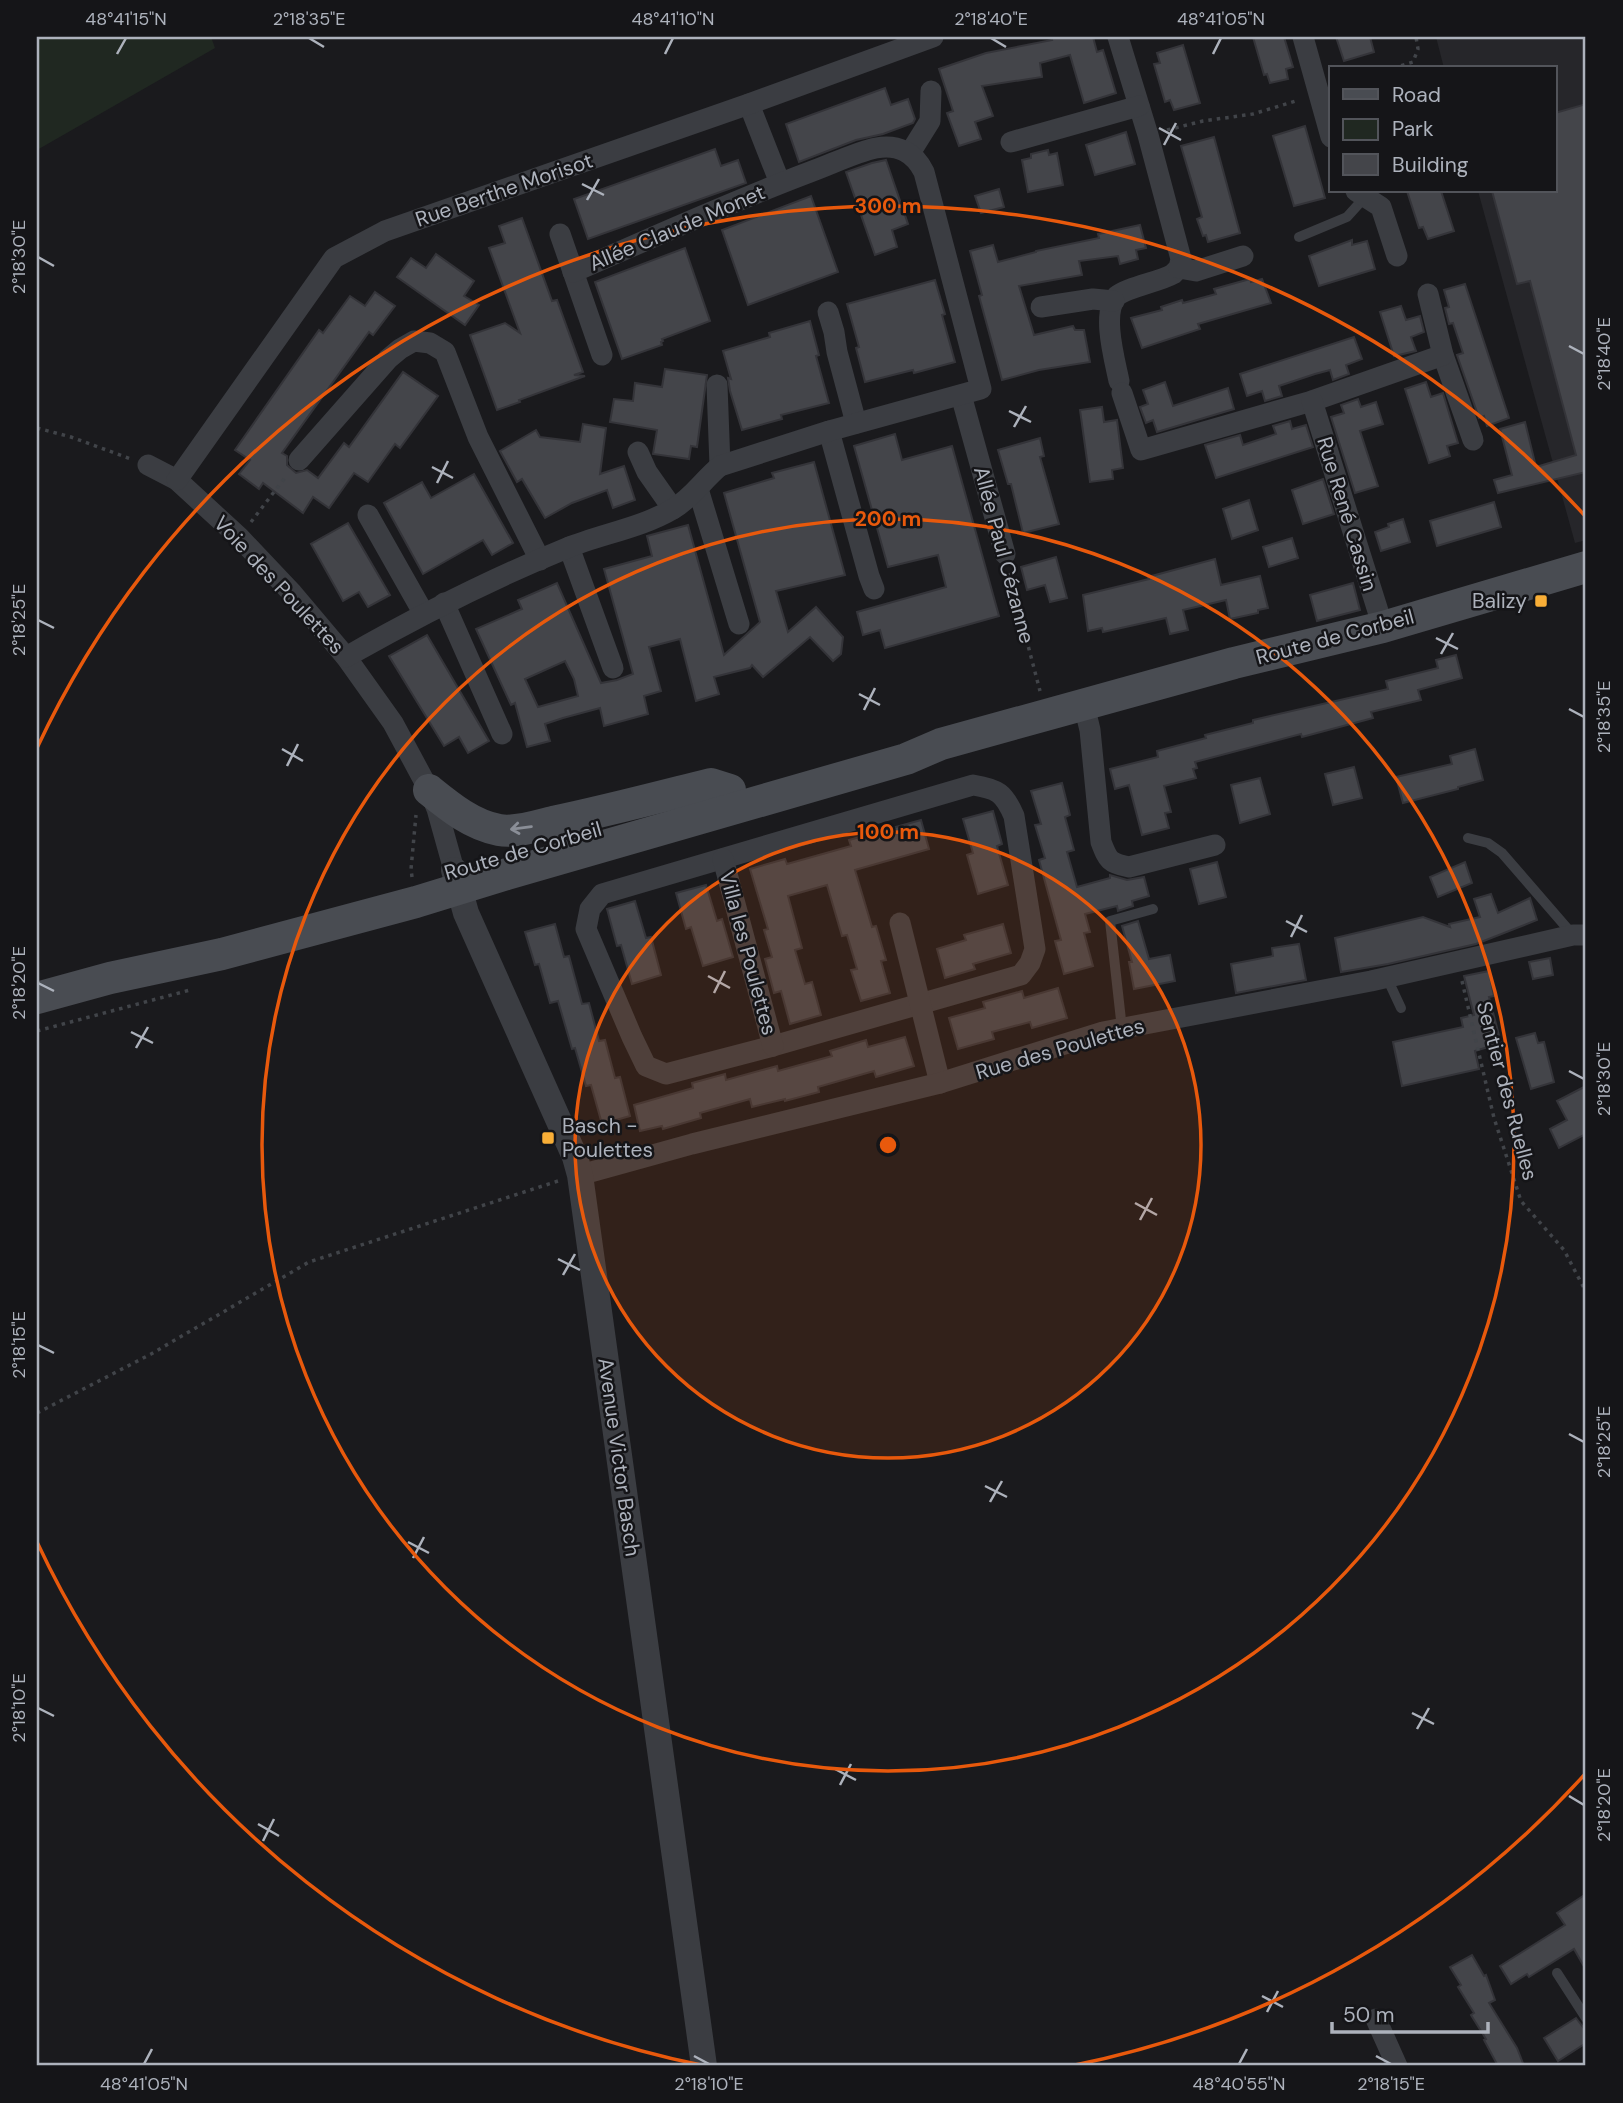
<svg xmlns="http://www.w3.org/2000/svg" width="1623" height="2103" viewBox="0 0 1623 2103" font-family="'DM Sans',sans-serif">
  <rect width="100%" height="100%" fill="#1a1a1d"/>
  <path fill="#26262a" d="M1436,37h150v503l-11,3 -97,-352h77v-123h-111z"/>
  <path fill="#202821" d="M37,37h174l4,11 -178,102z"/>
  <g fill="#44454a" stroke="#343439" stroke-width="2" fill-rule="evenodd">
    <path d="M1051,37h42l4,15 6,-2 13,43 -32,10 -14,-48 -30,8 2,14 -60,9 11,30 -18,6 6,17 -22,7 -12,-33 6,-2 -14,-42 47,-16 66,-13z"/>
    <path d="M1253,37h31l9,30 -7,2 2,10 -18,4 -3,-9 -3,1z"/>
    <path d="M1336,37h34l4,15 -30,9z"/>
    <path d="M1183,45l17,58 -26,7 -4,-10 -5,2 -11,-38 6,-1 -3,-10z"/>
    <path d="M885,88l6,17 17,-6 7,20 -2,4 -30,11 -27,6 -57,22 -13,-38z"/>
    <path d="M1586,104v368l-88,21 -4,-13 18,-5 -12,-46 25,-7 11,45 40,-12 -46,-174 -13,3 -25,-93h63v-78z"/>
    <path d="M1305,126l20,72 -31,8 -21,-70z"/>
    <path d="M1126,132l9,32 -40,11 -9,-30z"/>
    <path d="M1214,137l26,96 -32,9 -2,-7 -3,1 -6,-17 5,-2 -21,-71z"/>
    <path d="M715,149l6,17 17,-6 8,23 -158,56 -14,-40z"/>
    <path d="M1048,150l1,5 8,-2 6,32 -35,7 -6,-32 9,-2v-4z"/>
    <path d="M886,160l22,64 -16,6 5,17 -22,8 -29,-83 26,-9z"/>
    <path d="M999,189l5,18 -23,6 -6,-17z"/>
    <path d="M1407,191h34l13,40 -26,8 -5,-12 -4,1z"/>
    <path d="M811,196l27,76 -90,33 -26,-75z"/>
    <path d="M522,218l30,83 5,-1 26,72 -9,3 11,1 -66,24 1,2 -23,8 -27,-75 35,-12 15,10 -31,-85 16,-5 -6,-17z"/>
    <path d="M1140,225l6,23 -10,2 2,9 -18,5 -2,-8 -39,5 3,14 -63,11 15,49 39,-9 2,4h9l6,32 -51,8 -37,10 -23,-84 3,-1 -12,-44 23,-6 5,17 38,-10v-1l63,-13 -1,-4z"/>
    <path d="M1352,240v5l15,-4 8,28 -56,17 -10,-30z"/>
    <path d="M685,248l25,73 -48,18 1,2 -2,1 1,3 -40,14 -27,-77z"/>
    <path d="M436,254l38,27 -10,15 15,9 -14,20 -68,-48 14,-19 15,10z"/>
    <path d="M1250,279l1,3 11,-3 9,24 -73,21 2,5 -58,19 -11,-30 31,-8 -1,-3 21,-7 1,3 33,-9 -2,-5z"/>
    <path d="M935,280l10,34 -3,1 13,47 -41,11 -1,-3 -48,12 -9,-34 3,-1 -12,-43z"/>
    <path d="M1465,284l44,134 -22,8 -3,-10 -5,2 -22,-63 6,-2 -10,-30 -4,1 -4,-16 4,-1 -5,-17z"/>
    <path d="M375,292l20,14 -22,29 -4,-3 -87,121 5,3v9l9,8 11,-3 11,8 26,-35 5,4 54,-75 35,24 -38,52 -5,-4 -27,38 -14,-9 -25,35 -16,-11 -10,16 -40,-30 -4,6 -20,-15 11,-14 -15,-10 84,-120 4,3 27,-37 15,10z"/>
    <path d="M1401,306l5,14 14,-4 4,16 -13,5 5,14 -22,5 -14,-44z"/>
    <path d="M810,321l9,34 -3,1 13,47 -48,12 1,4 -40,11 -12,-39 -2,-13 3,1 -8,-28 47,-14 -1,-4z"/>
    <path d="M1354,337l8,22 -16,6 3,9 -16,6 -3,-10 -15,4 -36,12 3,10 -17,5 -3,-10 -15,5 -7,-22z"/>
    <path d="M665,369l42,6 -10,72 -6,-1 -2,13 -36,-5 4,-24 -47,-8 4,-23 19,2 2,-18 27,4z"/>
    <path d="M1165,382l8,24 55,-18 6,21 -77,23 -4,-12 -7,3 -6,-16 8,-3 -5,-14z"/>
    <path d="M1426,382l5,15 12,-4 15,50 -11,3 3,10 -21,7 -24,-74z"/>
    <path d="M1358,399l3,8 15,-5 7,22 -23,7 18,55 -23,7 -24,-76 13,-4 -3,-8z"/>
    <path d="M1102,407l2,15 13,-2 6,48 -11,2 1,9 -23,3 -10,-72z"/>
    <path d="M1290,421l2,8 14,-4 7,22 -97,31 -11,-33 35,-10 3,10 33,-11 -3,-8z"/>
    <path d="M583,424l23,4 -6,46 24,-8 11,34 -22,8 -6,-18 -35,13 -27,15 -23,-39 -5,3 -17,-31 36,-21 4,7 40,5z"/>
    <path d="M895,434l7,26 50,-14 47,170 -114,32 -5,-18 -17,5 -6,-23 89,-25 -8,-32 -50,12 -34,-121z"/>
    <path d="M1040,438l4,18 -4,1 19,67 -36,9 -12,-49h-3l-10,-34z"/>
    <path d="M814,462l31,113 -69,16 12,41 28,-25 27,30 -2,17 -8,7 -23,-24 -47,40 -11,-12 -2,3 -36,9 5,17 -23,7 -16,-62 -31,8 12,44 -17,5 4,18 -44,12 -4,-18 -37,10 -18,6 5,17 -23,6 -12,-44 -4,2 -35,-76 46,-20 -4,-9 39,-17 44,100 16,-3 16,-6 -29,-105 48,-13 -5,-20 41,-11 36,130 36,-33 -36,-129 50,-15 -2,-5zM565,661l9,18 4,17 -40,11 -13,-28z"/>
    <path d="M474,474l39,69 -21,12 -9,-15 -60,34 -39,-71 38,-21 9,16z"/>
    <path d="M1323,479l11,35 -31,10 -11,-34z"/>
    <path d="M1249,500l9,30 -26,9 -9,-30z"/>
    <path d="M1494,502l7,25 -64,19 -7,-25z"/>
    <path d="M1403,519l7,23 -29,9 -6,-19 14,-5 -1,-3z"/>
    <path d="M348,523l42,72 -22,12 -9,-15 -16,9 -32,-57z"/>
    <path d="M1292,538l6,20 -29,9 -6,-20z"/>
    <path d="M1056,557l11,41 -17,4 -5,-17 -18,5 -6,-23z"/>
    <path d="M1215,559l6,26 39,-9 8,32 -10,2v3l-28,6 -4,-19 -43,10 5,20 -18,4 -4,-16 -63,14 -1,-4 -14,3 -5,-36 66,-16 -1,-2z"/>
    <path d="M1353,583l7,27 -43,11 -7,-26z"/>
    <path d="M427,635l62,106 -21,12 -9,-16 -15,9 -55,-90z"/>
    <path d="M1456,655l6,23 -44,12 3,10 -50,12 2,6 -41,11 -30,8 -1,-3 -106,28 2,6 -4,1 3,9 -32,8 7,26 -6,1 4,15 -27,7 -13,-50 -14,4 -5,-20 48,-12 -1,-6 49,-13 -1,-3 48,-12v-3l135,-31 -2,-8 52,-13 -2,-8z"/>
    <path d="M1475,749l8,31 -25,7v2l-55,14 -7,-26 56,-13 -2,-8z"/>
    <path d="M1354,767l8,31 -29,7 -8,-31z"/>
    <path d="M1260,778l10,36 -30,9 -9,-38z"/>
    <path d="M1062,783l8,32 -5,2 9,33 -7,2 10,35 33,-9v-3l17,5 17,-3 5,19 -17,5 1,5 -15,5 -1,-5 -32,8 5,18 -6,1 9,33 -29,8 -9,-33 6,-1 -22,-80 6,-2 -10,-33 6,-1 -10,-33z"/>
    <path d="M993,811l9,33 -5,2 11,39 -30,9 -11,-39 6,-2 -10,-34z"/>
    <path d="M921,820l8,29 -74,21 17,57 4,-1 10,34 -5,1 9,32 -29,8 -10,-31 6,-1 -10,-34 -5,1 -15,-51 -39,11 14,52 -7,2 10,34 7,-2 9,33 -31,9 -9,-33 -7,2 -9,-34 7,-2 -8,-27 4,-1 -18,-60 35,-10 2,5 64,-18 -2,-6z"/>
    <path d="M1217,862l9,35 -27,7 -9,-35z"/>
    <path d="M1465,862l7,21 -34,14 -8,-20z"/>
    <path d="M706,885l11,36 5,-2 11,38 -30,9 -12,-39 -5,2 -10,-36z"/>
    <path d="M1491,894l7,19 32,-15 7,22 -61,24 -88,20 -47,8 -6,-34 88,-21 27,10 -1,-3 31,-7 -6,-18z"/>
    <path d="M635,901l11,37 5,-1 10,38 -29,9 -11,-39 -4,1 -10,-37z"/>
    <path d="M1138,921l11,38 21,-4 5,26 -41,8 -5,-27h3l-10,-36z"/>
    <path d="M555,924l9,33 5,-1 13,48 7,-1 10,38 6,-1 10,38 5,-1 10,39 -28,8 -11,-39 -5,1 -11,-38 -3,1 -14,-48 -8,2 -11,-39 -4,1 -10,-33z"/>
    <path d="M1003,924l8,29 -38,11 2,5 -30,9 -8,-29 29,-9 -2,-5z"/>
    <path d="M1299,944l7,36 -70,13 -5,-29 42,-8 -1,-8z"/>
    <path d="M1550,958l3,17 -20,4 -4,-17z"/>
    <path d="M1489,971l5,25 -5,1 12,46 -26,8 4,18 -77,17 -9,-44 70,-15 -2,-9 13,-3 -10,-39z"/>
    <path d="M1058,988l9,30 -35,10 -2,-6 -38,10 2,7 -36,10 -9,-31 36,-10 -2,-6 39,-11 2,7z"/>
    <path d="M1535,1033l3,10 6,-1 10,40 -23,7 -15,-51z"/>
    <path d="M905,1037l9,29 -38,11 -2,-6 -56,16 1,5 -34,9v-2l-33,8 -2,-8 -50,14 1,5 -38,11 -1,-3 -22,5 -6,-26 59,-17 -1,-5 33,-9 1,6 51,-14 1,5 54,-15 -2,-5 36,-11 2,7z"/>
    <path d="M1586,1086v48l-27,14 -9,-19 17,-9 -10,-19z"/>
    <path d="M1586,1894v76l-12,-21 -45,28 -2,-3 -16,10 -11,-18 65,-41 -8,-12z"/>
    <path d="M1472,1955l12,21 2,-1 9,25 -6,3 28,45 7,18h-26l-14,-26 2,-1 -15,-24 3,-2 -16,-26 3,-2 -11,-18z"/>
    <path d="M1576,2018l10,13v12l-28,18 -14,-23z"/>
  </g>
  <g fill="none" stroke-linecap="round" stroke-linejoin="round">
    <g stroke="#414449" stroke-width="3.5" stroke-dasharray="3.5 5" stroke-linecap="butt">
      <path d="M1393,68l20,-6 5,-13 -2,-12"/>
      <path d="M1167,130l36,-9 50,-7 46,-14"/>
      <path d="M37,428l34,9 60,22"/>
      <path d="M251,522l36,-47"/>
      <path d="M1009,573l31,118"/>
      <path d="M412,877l-1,-8 5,-54"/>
      <path d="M1462,981l32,137 27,83 43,49 22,42"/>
      <path d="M37,1031l153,-41"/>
      <path d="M37,1413l114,-59 158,-92 249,-81"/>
    </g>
    <g stroke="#3b3d42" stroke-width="10">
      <path d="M1299,237l48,-20 18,-20"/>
      <path d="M1468,838l20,5 14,10 71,82"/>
      <path d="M1387,978l14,30"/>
      <path d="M1122,1029l-12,-108 43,-12"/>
      <path d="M1557,1973l29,45"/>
    </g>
    <g stroke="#3b3d42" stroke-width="21">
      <path d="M1118,37l30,98 33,124 -2,9 -6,6c-14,8 -45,13 -56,22 -16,16 -2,65 2,85"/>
      <path d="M1303,37l28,100"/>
      <path d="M749,104l31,79"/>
      <path d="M1011,142l128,-36"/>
      <path d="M910,153l20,-32 1,-30"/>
      <path d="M1356,191l25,16 16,49"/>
      <path d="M560,234l42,121"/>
      <path d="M1179,268l17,3 47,-15"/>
      <path d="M1041,307l52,-8 21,2"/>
      <path d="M828,312l6,20 3,20 19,71"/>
      <path d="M1443,355l30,85"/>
      <path d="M717,385l3,81"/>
      <path d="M1122,393l19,57 171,-49 131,-46 -15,-61"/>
      <path d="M961,395l44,159"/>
      <path d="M1312,401l71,226"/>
      <path d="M829,431l40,145 5,13"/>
      <path d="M638,452l9,20 26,37"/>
      <path d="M299,460l89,-101 12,-10 14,-8 16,2 15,9 33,85 62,123"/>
      <path d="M148,465l29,15 62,57 53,56 54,64 47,66 36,67 8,19 17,61"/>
      <path d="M177,480l157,-222 51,-27 364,-127 184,-67"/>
      <path d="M698,489l41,135"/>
      <path d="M368,515l56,99"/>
      <path d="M569,547l44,121"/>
      <path d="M444,603l58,131"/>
      <path d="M346,657c72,-41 145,-78 221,-109 34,-14 74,-20 106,-39 19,-11 30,-29 47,-43l109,-35 152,-42 -57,-217c-10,-20 -26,-28 -48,-24 -20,4 -46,17 -66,24 -80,30 -158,66 -237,100"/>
      <path d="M1084,705l6,25 11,112c7,18 8,21 28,25l86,-22"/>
      <path d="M973,785c25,4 31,8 41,31l21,133 -5,14 -9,12 -248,71 -107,28 -20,-8 -14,-29 -46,-108 4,-20 12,-15z"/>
      <path d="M723,859l50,187"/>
      <path d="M900,923l40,160"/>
      <path d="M580,1175l112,-31 248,-61 163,-51 268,-51 202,-46h13"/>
      <path d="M1376,2019l21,47"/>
    </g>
    <path stroke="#3b3d42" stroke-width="26" d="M454,870l12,43 109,244 5,18 124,891"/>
    <g stroke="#494c52" stroke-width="32">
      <path d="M429,790c21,17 43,35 70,40 17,3 38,-4 54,-8 53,-11 106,-25 158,-38l19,6"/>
      <path d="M37,998l73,-20 112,-24 194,-52 91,-28 399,-115 35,-15 293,-81 149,-36 203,-60"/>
    </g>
  </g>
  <defs><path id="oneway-shaft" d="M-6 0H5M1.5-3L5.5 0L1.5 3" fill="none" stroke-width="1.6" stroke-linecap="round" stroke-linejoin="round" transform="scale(1.75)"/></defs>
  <use stroke="#8a8e97" href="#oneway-shaft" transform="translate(521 828) rotate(173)"/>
  <path fill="none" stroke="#adb2bc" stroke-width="2.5" d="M309,38l15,9M991,38l15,9M117,54l9,-16M665,54l8,-16M1213,54l8,-16M1159,128l22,12M1164,145l12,-22M582,184l22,11M587,200l12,-21M38,257l16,9M1569,346l15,8M1009,411l22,11M1014,427l12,-21M432,467l21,11M437,483l11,-22M38,620l16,8M1436,638l22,11M1441,654l12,-21M859,694l21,11M1569,709l15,8M864,710l11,-22M282,749l21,12M287,766l11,-22M1286,921l21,11M1291,937l11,-22M708,976l22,12M38,983l16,8M714,993l11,-22M131,1032l22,11M136,1048l12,-21M1569,1071l15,8M1135,1203l22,12M1140,1220l12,-22M558,1259l22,11M563,1275l12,-21M38,1345l16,8M1569,1434l15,8M985,1486l22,11M990,1502l12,-21M408,1542l21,11M413,1558l11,-21M38,1708l16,8M1412,1713l22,11M1417,1729l12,-21M835,1769l21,11M840,1785l11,-21M1569,1796l15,9M258,1824l21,12M263,1841l11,-22M1262,1996l21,11M1267,2012l11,-21M694,2056l15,8M1376,2056l15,8M144,2064l8,-15M1239,2064l8,-15"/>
  <circle cx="888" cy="1145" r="313" fill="#e8590c" fill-opacity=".12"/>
  <g fill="none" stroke="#e8590c" stroke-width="3.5">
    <circle cx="888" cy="1145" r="313"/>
    <circle cx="888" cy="1145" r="626"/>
    <path d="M1586 1773A939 939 0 0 1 1075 2065M701 2065A939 939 0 0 1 37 1542M37 748A939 939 0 0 1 1586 517"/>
  </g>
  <g fill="#f8ae37" stroke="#151518" stroke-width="2.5">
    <rect x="1534" y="594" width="14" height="14" rx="3.5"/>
    <rect x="541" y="1131" width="14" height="14" rx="3.5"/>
  </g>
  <g text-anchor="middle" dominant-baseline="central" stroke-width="5" stroke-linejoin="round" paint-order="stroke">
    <g font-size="21" fill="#adb2bc" stroke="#151518">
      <text transform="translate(504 190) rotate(-19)">Rue Berthe Morisot</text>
      <text transform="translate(677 228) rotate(-23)">Allée Claude Monet</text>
      <text transform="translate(1347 514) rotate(73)">Rue René Cassin</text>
      <text transform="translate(1004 555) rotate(75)">Allée Paul Cézanne</text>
      <text transform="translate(279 585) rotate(47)">Voie des Poulettes</text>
      <text transform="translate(1335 637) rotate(-15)">Route de Corbeil</text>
      <text transform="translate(523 851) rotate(-16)">Route de Corbeil</text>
      <text transform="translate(748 953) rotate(75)">Villa les Poulettes</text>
      <text transform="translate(1060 1049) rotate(-16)">Rue des Poulettes</text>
      <text transform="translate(1507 1091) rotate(75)">Sentier des Ruelles</text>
      <text transform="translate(619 1457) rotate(82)">Avenue Victor Basch</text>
    </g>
    <g font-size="21" fill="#adb2bc" stroke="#151518" text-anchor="end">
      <text x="1527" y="601">Balizy</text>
      <text x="562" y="1126" text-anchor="start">Basch -<tspan x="562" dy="24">Poulettes</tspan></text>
    </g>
  </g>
  <circle cx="888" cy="1145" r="10" fill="#e8590c" stroke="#151518" stroke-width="3.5"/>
  <g font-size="21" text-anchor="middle" font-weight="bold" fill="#e8590c" stroke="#151518" stroke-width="5" stroke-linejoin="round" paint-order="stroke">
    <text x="888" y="213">300 m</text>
    <text x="888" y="526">200 m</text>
    <text x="888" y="839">100 m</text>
  </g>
  <rect width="1623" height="2103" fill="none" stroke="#151518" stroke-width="77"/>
  <rect x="1329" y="66" width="228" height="126" fill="#151518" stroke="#52545a" stroke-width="2"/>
  <rect x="1343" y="89" width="35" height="10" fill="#494c52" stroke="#52545a" stroke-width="2"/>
  <text x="1392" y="102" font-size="21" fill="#adb2bc">Road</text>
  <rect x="1343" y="119" width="35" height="21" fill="#202821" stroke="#52545a" stroke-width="2"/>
  <text x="1392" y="136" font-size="21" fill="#adb2bc">Park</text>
  <rect x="1343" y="154" width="35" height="21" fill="#44454a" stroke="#52545a" stroke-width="2"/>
  <text x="1392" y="172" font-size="21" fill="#adb2bc">Building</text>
  <path d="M1332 2022v10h156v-10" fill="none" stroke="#adb2bc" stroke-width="3.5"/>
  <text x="1343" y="2022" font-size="21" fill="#adb2bc" stroke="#151518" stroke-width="5" paint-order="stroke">50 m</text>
  <rect x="38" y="38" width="1546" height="2026" fill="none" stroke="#adb2bc" stroke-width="2.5"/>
  <g font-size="18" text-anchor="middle" fill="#adb2bc">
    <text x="126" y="25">48°41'15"N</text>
    <text x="309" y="25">2°18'35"E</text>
    <text x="673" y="25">48°41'10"N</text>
    <text x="991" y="25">2°18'40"E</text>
    <text x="1221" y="25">48°41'05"N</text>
    <text transform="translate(19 257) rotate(-90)" y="6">2°18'30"E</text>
    <text transform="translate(1604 354) rotate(-90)" y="6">2°18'40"E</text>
    <text transform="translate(19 620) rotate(-90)" y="6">2°18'25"E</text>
    <text transform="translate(1604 717) rotate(-90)" y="6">2°18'35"E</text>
    <text transform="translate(19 983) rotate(-90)" y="6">2°18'20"E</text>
    <text transform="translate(1604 1079) rotate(-90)" y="6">2°18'30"E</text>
    <text transform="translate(19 1345) rotate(-90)" y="6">2°18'15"E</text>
    <text transform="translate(1604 1442) rotate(-90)" y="6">2°18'25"E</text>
    <text transform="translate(19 1708) rotate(-90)" y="6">2°18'10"E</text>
    <text transform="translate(1604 1805) rotate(-90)" y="6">2°18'20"E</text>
    <text x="144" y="2090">48°41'05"N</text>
    <text x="709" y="2090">2°18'10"E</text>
    <text x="1239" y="2090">48°40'55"N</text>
    <text x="1391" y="2090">2°18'15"E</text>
  </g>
</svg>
